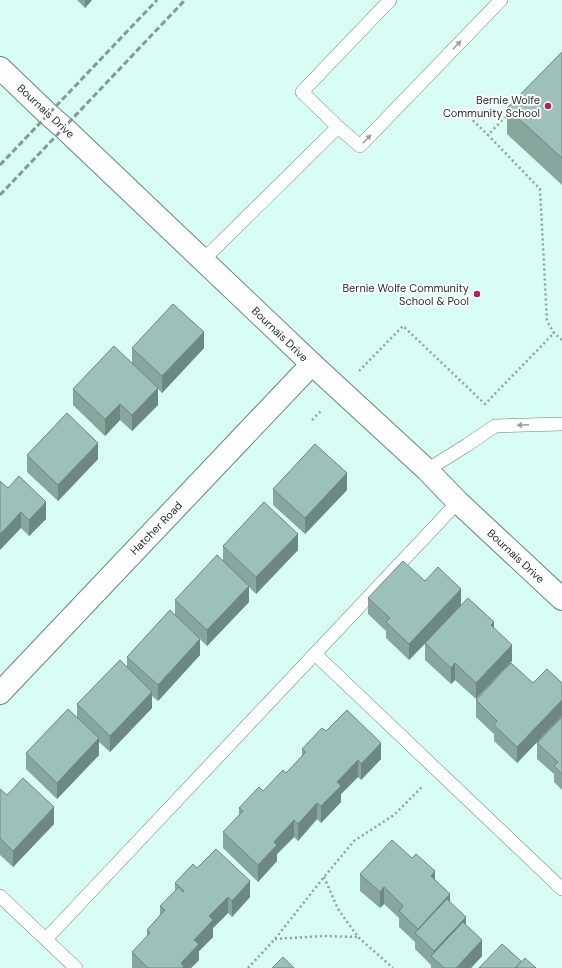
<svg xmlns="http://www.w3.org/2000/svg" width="562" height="968" viewBox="0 0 562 968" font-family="'DM Sans',sans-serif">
  <rect width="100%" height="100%" fill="#d7fdf4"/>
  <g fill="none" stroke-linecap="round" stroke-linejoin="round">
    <defs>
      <g id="service">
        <path d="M390,0l-88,92 36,35 22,19 141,-146"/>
        <path d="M203,260l135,-133"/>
        <path d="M427,470l40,-25 28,-19 67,-2"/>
        <path d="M315,654l247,235"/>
        <path d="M0,896l76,72"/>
        <path d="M46,939l412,-437"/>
      </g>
      <path id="minor" d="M0,693l312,-329"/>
      <path id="tertiary" d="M0,68l48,46 16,14 248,236 115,106 31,32 104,97"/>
    </defs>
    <use href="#service" stroke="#64877f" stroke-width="14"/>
    <use href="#minor" stroke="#64877f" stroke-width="24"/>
    <use href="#tertiary" stroke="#64877f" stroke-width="24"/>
    <g stroke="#88a49d" stroke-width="2.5" stroke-dasharray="2 3" stroke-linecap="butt">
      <path d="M462,110l26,25"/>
      <path d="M509,113l-21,22 52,54 7,132 7,12 8,7"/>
      <path d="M359,371l44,-45 82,78 69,-71"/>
      <path d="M312,420l10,-10"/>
      <path d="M324,877l14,32 20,28 35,31"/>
      <path d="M275,939l48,-3 34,1"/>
      <path d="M248,968l27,-29 49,-62 30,-36 40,-26 28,-28"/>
    </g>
    <use href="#service" stroke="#fff" stroke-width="13"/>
    <use href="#minor" stroke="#fff" stroke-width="22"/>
    <use href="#tertiary" stroke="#fff" stroke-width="22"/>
    <g stroke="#819c96" stroke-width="3" stroke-dasharray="6 3" stroke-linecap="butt">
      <path d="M0,165l157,-165"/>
      <path d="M0,195l185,-195"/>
    </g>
  </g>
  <g fill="#86a69e">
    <path d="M77,0h15l-7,8z"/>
    <path d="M562,52v133l-55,-51v-26z"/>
    <path d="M132,348h72l-42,45 -4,-4v16l-26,26 -12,-11 -15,16 -32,-31v-16l59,-26z"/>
    <path d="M27,455l71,4 -40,42 -31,-29z"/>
    <path d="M8,488l38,31 -17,17 -8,-8z"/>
    <path d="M273,489l74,1 -42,44 -32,-29z"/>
    <path d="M223,546l75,4 -42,44 -7,-7v15l-42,44 -7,-7v16l-42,46 -6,-5v12l-42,44 -11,-10v13l-42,44 -31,-30v-16l51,-36v-13l50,-37v-10l48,-41v-16l48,-39z"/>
    <path d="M425,581l36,24 33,23 18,33 -36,38 -21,-19 -4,4 -26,-24v-16l-16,16 -23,-22v-7l-18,-17v-16z"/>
    <path d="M533,683h29v33l-45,47 -23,-22v-7l-18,-17v-17z"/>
    <path d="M562,717v73l-8,-8v-8l-17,-15v-16z"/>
    <path d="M326,731l55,28 -20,21 -3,-3 -17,17v8l-20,21 -4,-4 -19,22 -4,-4 -17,17v7l-19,21 -35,-34v-16l16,-17v-7l24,-17 23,-18 16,-17v-7z"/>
    <path d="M0,789l7,6 47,29 -41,43 -13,-12z"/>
    <path d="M197,868l53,29 -18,20 -4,-4 -15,15v9l-14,14v9l-8,8h-59v-16l15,-15v-7l13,-15v-9l15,-15v-8z"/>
    <path d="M360,874l75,6 31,45 16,31 -11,12h-40v-3l-16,-16v-7l-16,-15v-9l-15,-14 -4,4 -20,-17z"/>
  </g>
  <g fill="#6d8781">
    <path d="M85,0h7l-7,8z"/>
    <path d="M204,332v16l-42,45v-17z"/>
    <path d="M158,388v17l-26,26v-16z"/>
    <path d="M120,404v16l-15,16v-17z"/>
    <path d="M98,443v16l-40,42v-16z"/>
    <path d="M347,473v17l-42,44v-16z"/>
    <path d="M46,502v17l-17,17v-16z"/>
    <path d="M21,512v16l-21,22v-16z"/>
    <path d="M298,534v16l-42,44v-17z"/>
    <path d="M249,586v16l-42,44v-16z"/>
    <path d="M461,589v16l-52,55v-16z"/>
    <path d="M494,622v16l-3,-13z"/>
    <path d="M200,639v16l-42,46v-16z"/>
    <path d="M512,645v16l-36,38v-16z"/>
    <path d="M455,663v17l-4,4v-16z"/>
    <path d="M152,692v16l-42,44v-16z"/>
    <path d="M562,700v16l-45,47v-16z"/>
    <path d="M99,738v17l-42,44v-16z"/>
    <path d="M381,743v16l-20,21v-16z"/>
    <path d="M358,760v17l-17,17v8l-20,21v-17l16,-24z"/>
    <path d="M317,803v16l-19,22v-17z"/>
    <path d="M54,807v17l-41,43v-16z"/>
    <path d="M294,820v17l-17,17v7l-19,21v-17l16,-23z"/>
    <path d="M435,871v17l-4,-12z"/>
    <path d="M250,881v16l-18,20v-16z"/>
    <path d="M384,887v17l-4,4v-16z"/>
    <path d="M450,894v17l-32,25v-7z"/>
    <path d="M228,897v16l-15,15v9l-14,14v9l-8,8h-10v-5l13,-23 15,-24z"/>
    <path d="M466,917v16l-32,26v-8z"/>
    <path d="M482,940v16l-11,12h-15z"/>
  </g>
  <g fill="#9cc1b8" stroke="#6d8781">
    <path d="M562,52v106l-55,-50z"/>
    <path d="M173,304l31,28 -42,44 -30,-28z"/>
    <path d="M114,346l44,42 -26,27 -12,-11 -15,15 -32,-30z"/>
    <path d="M67,413l31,30 -40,42 -31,-30z"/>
    <path d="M315,444l32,29 -42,45 -32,-29z"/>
    <path d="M19,476l27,26 -17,18 -8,-8 -21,22v-53l8,7z"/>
    <path d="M264,502l34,32 -42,43 -33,-31z"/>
    <path d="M217,555l32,31 -42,44 -32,-30z"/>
    <path d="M403,561l22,20 13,-14 23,22 -52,55 -23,-22 4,-4 -22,-20z"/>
    <path d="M468,598l26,24 -3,3 21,20 -36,38 -21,-20 -4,5 -26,-25z"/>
    <path d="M170,610l30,29 -42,46 -31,-28z"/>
    <path d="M120,660l32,32 -42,44 -33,-32z"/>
    <path d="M511,663l22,20 14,-14 15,14v17l-45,47 -23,-22 3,-4 -21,-21z"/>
    <path d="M68,709l31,29 -42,45 -31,-30z"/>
    <path d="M347,710l34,33 -20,21 -3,-4 -21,22 4,4 -20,20 -4,-3 -19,21 -4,-4 -20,22 3,3 -19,20 -35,-33 20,-21 -4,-3 20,-21 4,4 20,-21 3,3 20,-21 -4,-3 20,-21 4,3z"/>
    <path d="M562,717v57l-8,-8 4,-4 -21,-19z"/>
    <path d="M23,778l31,29 -41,44 -13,-13v-49l7,6z"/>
    <path d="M392,840l20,18 4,-4 19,17 -4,5 19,18 -32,35 -19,-18 4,-5 -19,-19 -4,5 -20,-18z"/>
    <path d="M216,849l34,32 -18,20 -4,-4 -19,19 4,4 -19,20 5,4 -18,19 3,4 -1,1h-35l-16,-16 18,-19 -3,-3 18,-20 -5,-4 19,-19 4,5 1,-1 -9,-8 18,-19 4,4z"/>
    <path d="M447,899l19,18 -32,34 -19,-18z"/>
    <path d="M463,922l19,18 -26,28h-12l-13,-12z"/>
    <path d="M502,944l19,17 -6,7h-36z"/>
    <path d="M283,957l11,11h-22z"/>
    <path d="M525,958l11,10h-20z"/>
  </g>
  <defs><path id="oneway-solid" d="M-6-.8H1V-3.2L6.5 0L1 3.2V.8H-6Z"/></defs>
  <g fill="#989f9d">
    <use href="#oneway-solid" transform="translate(457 45) rotate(-46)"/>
    <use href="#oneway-solid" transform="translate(367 139) rotate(-46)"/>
    <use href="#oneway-solid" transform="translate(523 425) rotate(178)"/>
  </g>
  <g fill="#ab2267" stroke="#fff" stroke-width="1.5">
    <circle cx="548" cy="106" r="4"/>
    <circle cx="477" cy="294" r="4"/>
  </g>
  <g text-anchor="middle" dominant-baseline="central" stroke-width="4" stroke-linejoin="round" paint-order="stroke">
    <g font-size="11" fill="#1b2926" stroke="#fff" text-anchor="end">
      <text x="540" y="100">Bernie Wolfe<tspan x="540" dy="13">Community School</tspan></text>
      <text x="469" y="288">Bernie Wolfe Community<tspan x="469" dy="13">School &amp; Pool</tspan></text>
    </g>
    <g font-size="11" fill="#1b2926" stroke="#fff">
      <text transform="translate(46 111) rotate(43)">Bournais Drive</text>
      <text transform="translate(280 334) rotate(44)">Bournais Drive</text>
      <text transform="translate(156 528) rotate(-46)">Hatcher Road</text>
      <text transform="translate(516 556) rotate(43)">Bournais Drive</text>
    </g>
  </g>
</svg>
